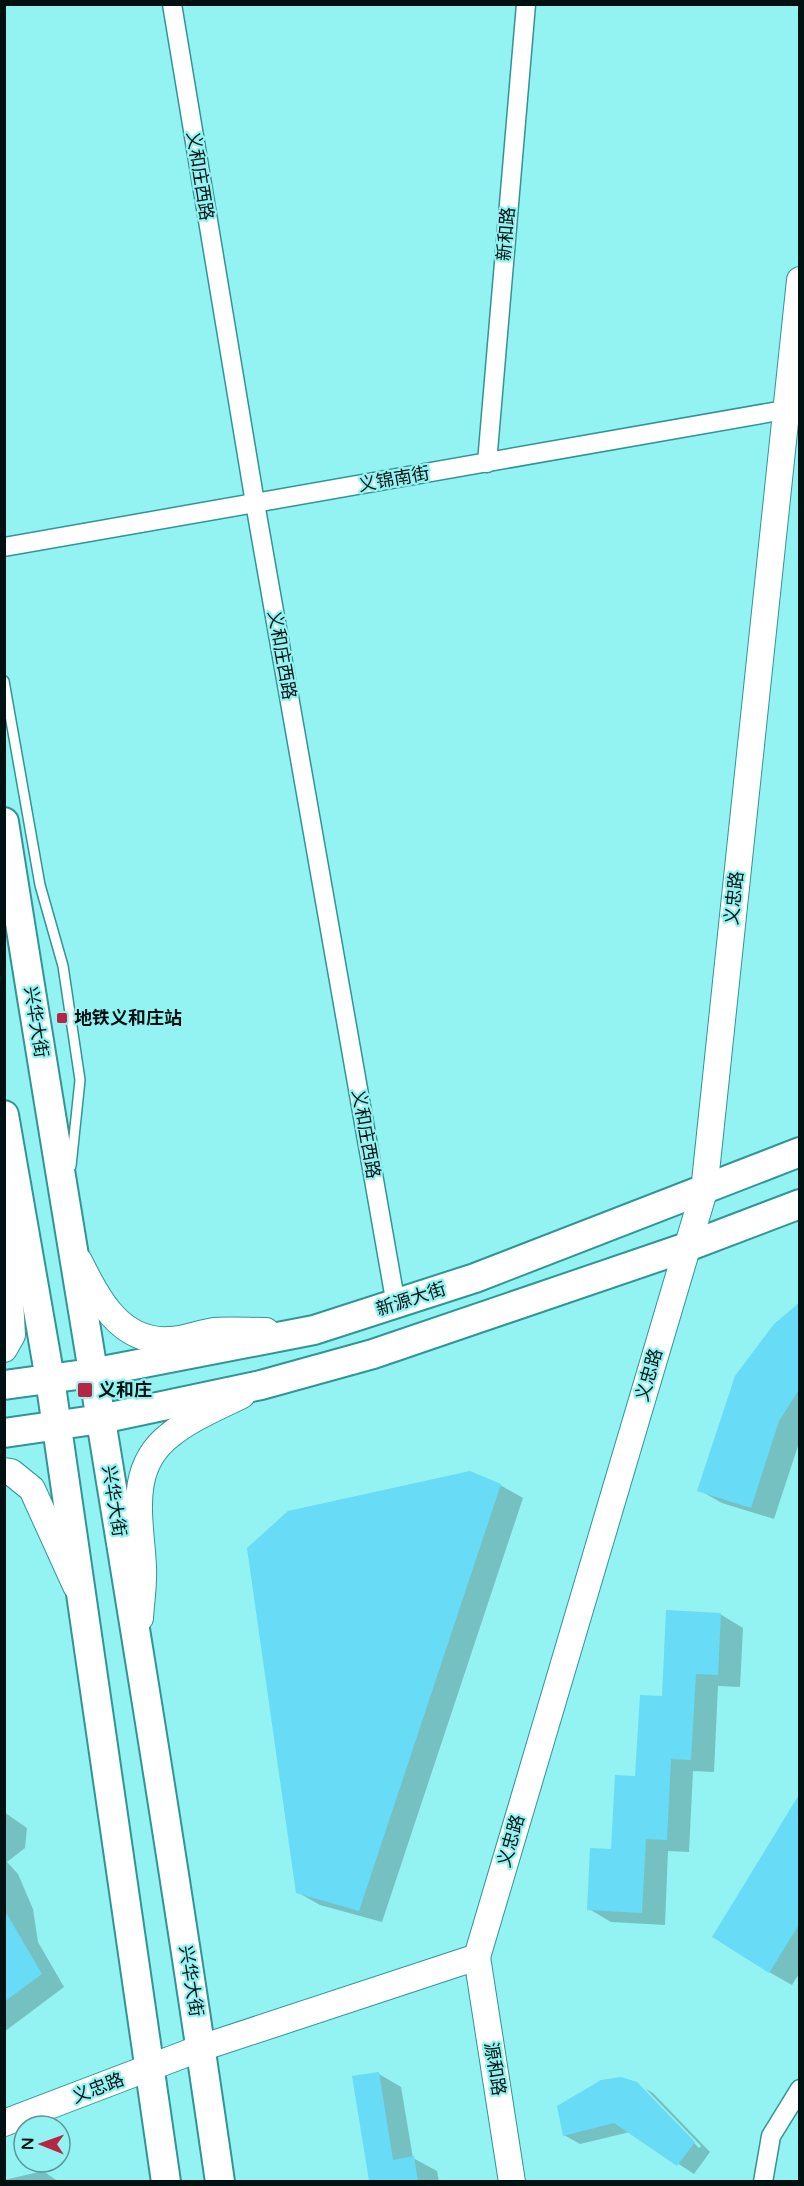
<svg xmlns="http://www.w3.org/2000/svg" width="804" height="2186" viewBox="0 0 804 2186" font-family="'Varela Round','Noto Sans SC',sans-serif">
  <rect width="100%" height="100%" fill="#93f2f2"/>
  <g fill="#0003">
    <path d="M800,1306v134l-26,79 -52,-16 -23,-13z"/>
    <path d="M500,1485l23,13 -141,424 -62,-17 -23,-13z"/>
    <path d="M720,1614l23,14 -3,59 -22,-1 -4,86 -21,-1 -4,81 -21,-1 -3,74 -54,-3 -22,-13 24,-59 50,-152z"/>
    <path d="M800,1797v175l-8,13 -23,-13z"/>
    <path d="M4,1812l23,16 -2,20 -18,14 11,12 15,35 5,33 26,45 -60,45z"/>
    <path d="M379,2074l22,13 12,71 24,13 2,11h-69l-16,-104z"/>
    <path d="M636,2083l63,65 2,-2 -55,-57 7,4 57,59 -16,22 -64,-42 -50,12 -16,-9z"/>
    <path d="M43,2171l16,11h-55v-2z"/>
  </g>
  <g fill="#68dbf6">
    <path d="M800,1302v86l-21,33 -28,87 -54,-17 38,-115 39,-52z"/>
    <path d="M470,1471l31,13 -142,427 -63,-18 -49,-345 41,-37z"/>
    <path d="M666,1610l55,3 -3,62 -22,-1 -5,86 -20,-1 -4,81 -21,-1 -4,74 -55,-3 3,-62 21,1 4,-74 20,1 5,-81 22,1z"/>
    <path d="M800,1793v130l-31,50 -57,-36z"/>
    <path d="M4,1909l38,65 -38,28z"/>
    <path d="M379,2072l14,88 21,-4 4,25h-49l-17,-105z"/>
    <path d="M621,2077l16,5 58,60 -18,24 -63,-43 -51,13 -6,-30 44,-26z"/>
  </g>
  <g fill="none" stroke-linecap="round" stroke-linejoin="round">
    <defs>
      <path id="lane" d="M4,681l36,204 23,81 17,114 -9,86"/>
      <g id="street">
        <path d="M172,4l83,499 141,802"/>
        <path d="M487,463l39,-459"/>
        <path d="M4,547l780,-137"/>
        <path d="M763,2182l8,-46 29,-47"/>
      </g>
      <g id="secondary">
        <path d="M79,1261c19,38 41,82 90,79 16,0 30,-7 46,-9 16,-1 34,0 51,0"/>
        <path d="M4,1349l8,-14 -4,-70 8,-61"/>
        <path d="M4,1471l7,1 21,17 44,97"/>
        <path d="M140,1618c1,-17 4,-34 3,-51 -2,-46 -17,-98 27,-132 21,-17 48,-28 72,-40"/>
        <path d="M477,1957l35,225"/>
        <path d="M4,2123l197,-75 276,-91 227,-766 96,-911"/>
      </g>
      <g id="primary">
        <path d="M4,822c71,453 151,905 216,1360"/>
        <path d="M4,1115l46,264 116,803"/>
        <path d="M4,1385l88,-12 222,-43 161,-52 325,-126"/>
        <path d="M4,1433l97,-14 160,-34 112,-31 314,-107 113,-43"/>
      </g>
    </defs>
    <use href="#lane" stroke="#319596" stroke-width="12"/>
    <use href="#street" stroke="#319596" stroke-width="21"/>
    <use href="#secondary" stroke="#319596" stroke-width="28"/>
    <use href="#primary" stroke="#319596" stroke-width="32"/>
    <use href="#lane" stroke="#fff" stroke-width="9"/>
    <use href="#street" stroke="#fff" stroke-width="18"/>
    <use href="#secondary" stroke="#fff" stroke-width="26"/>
    <use href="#primary" stroke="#fff" stroke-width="28"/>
  </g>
  <g fill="#b62543" stroke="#93f2f2" stroke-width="2">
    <rect x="56" y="1012" width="12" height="12" rx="3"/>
    <rect x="77" y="1382" width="16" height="16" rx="3"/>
  </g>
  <g text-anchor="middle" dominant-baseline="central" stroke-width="4.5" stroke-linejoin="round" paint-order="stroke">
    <g font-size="18" fill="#011" stroke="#93f2f2">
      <text transform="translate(200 176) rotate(81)">义和庄西路</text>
      <text transform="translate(506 234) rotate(-85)">新和路</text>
      <text transform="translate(394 479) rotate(-10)">义锦南街</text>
      <text transform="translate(282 655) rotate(80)">义和庄西路</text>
      <text transform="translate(734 898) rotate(-84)">义忠路</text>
      <text transform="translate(36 1022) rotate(81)">兴华大街</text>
      <text transform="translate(366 1134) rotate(80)">义和庄西路</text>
      <text transform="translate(411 1299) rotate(-18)">新源大街</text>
      <text transform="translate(649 1375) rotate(-74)">义忠路</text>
      <text transform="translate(114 1501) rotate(81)">兴华大街</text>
      <text transform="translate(511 1841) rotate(-74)">义忠路</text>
      <text transform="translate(191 1981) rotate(81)">兴华大街</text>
      <text transform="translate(495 2069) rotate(81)">源和路</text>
      <text transform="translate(98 2088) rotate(-21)">义忠路</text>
    </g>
    <g font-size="18" font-weight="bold" fill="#011" stroke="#93f2f2" text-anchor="start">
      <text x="74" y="1018">地铁义和庄站</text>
      <text x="98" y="1390">义和庄</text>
    </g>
  </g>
  <rect width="804" height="2186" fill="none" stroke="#001111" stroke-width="12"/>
  <g transform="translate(42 2144) rotate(271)"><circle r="28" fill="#93f2f2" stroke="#589898" stroke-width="1.5"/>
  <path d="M0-4.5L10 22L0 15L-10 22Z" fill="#b62543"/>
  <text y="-9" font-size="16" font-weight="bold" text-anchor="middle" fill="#001111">N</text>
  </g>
</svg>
